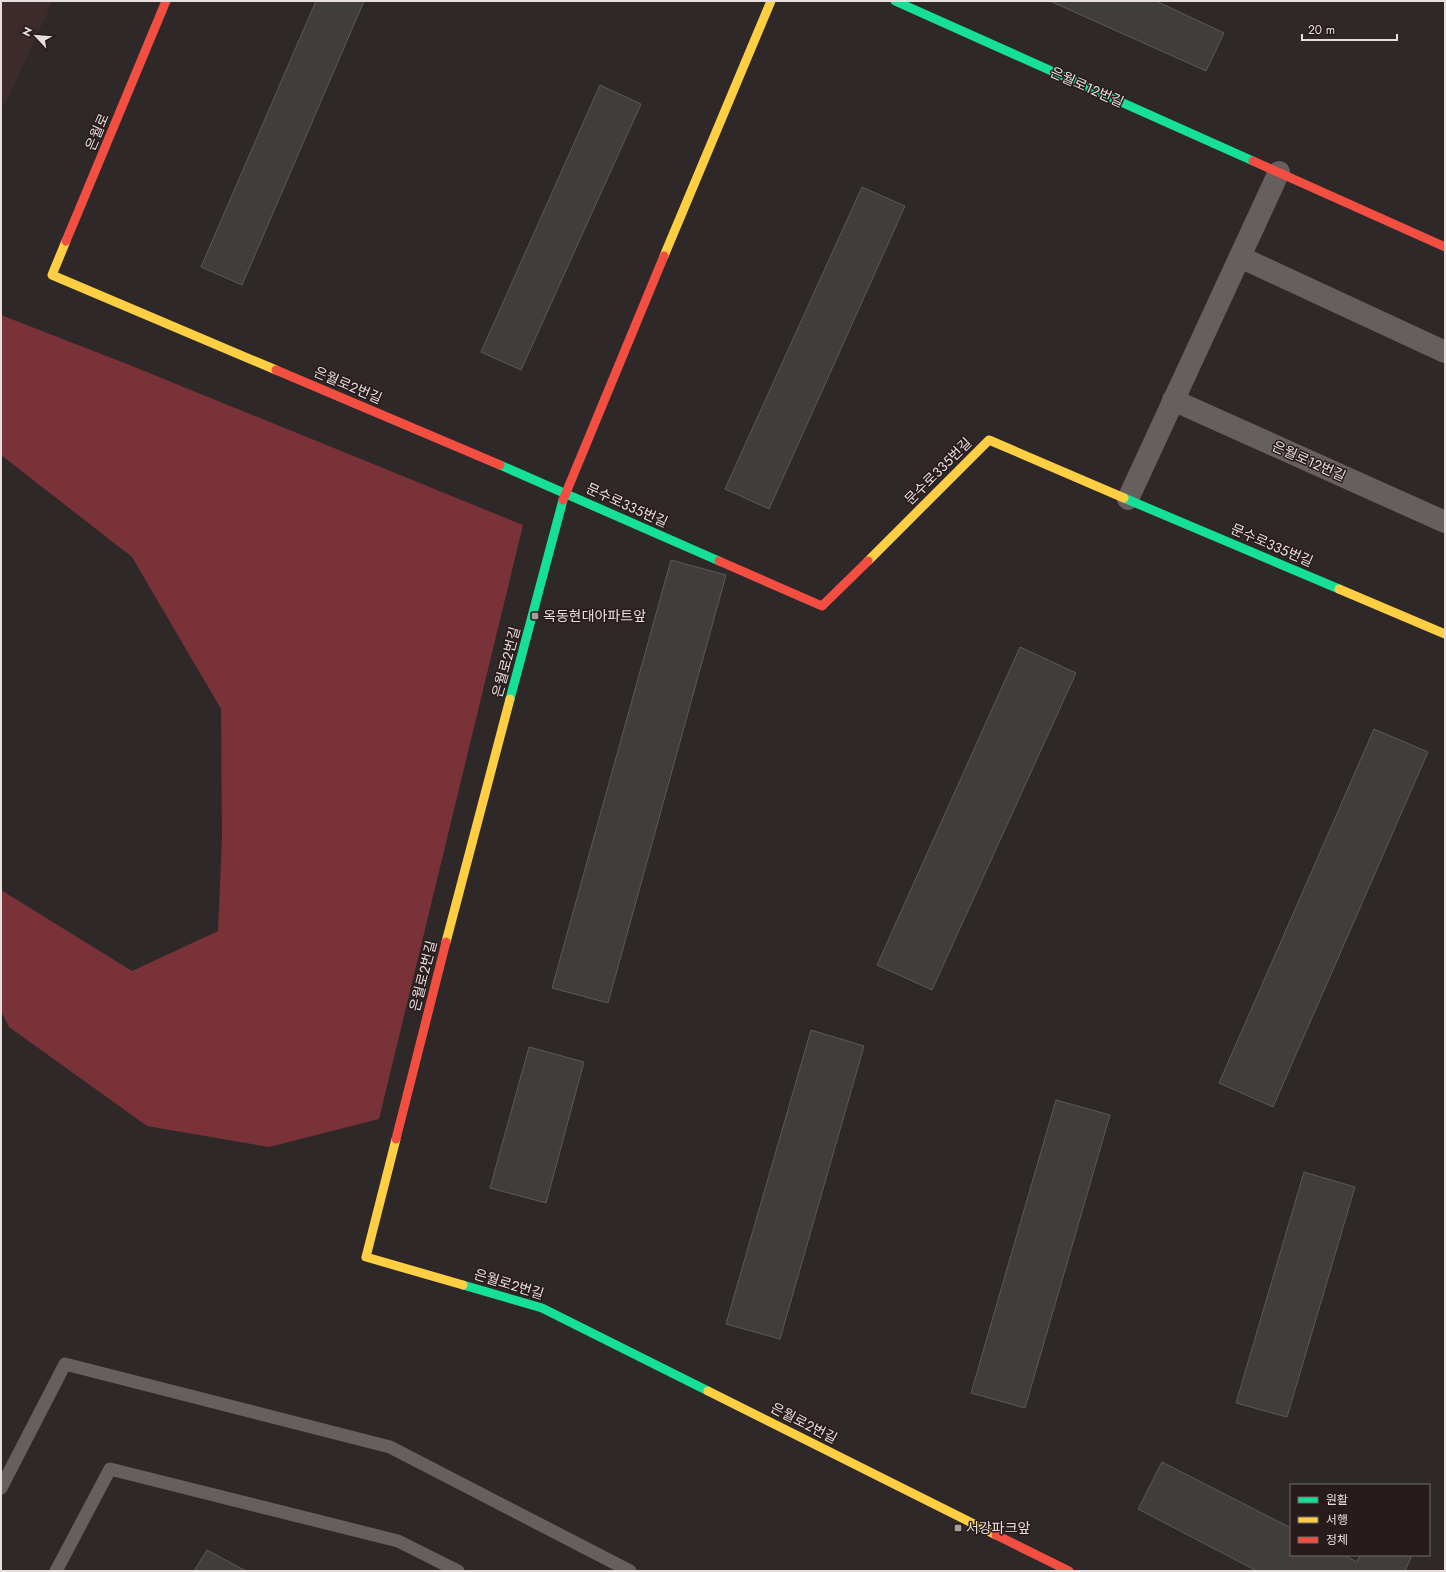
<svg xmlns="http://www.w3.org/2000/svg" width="1446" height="1572" viewBox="0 0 1446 1572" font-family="Jost,'Noto Sans KR',sans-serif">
  <rect width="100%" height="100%" fill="#2f2828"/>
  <path fill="#3d2a2b" d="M1,1h52l-47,102 -5,-2z"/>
  <path fill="#793237" d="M1,315l131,51 391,159 -144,594 -110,28 -122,-21 -138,-99 -8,-16v-121l131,81 86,-40 4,-93 -1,-129 -89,-152 -131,-102z"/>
  <g fill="#403e3c" stroke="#5c5a58">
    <path d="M316,1h48l-122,284 -41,-18z"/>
    <path d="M1050,1h106l68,32 -18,38z"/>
    <path d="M600,85l41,19 -120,266 -40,-18z"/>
    <path d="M862,187l43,19 -136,303 -44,-20z"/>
    <path d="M671,560l55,15 -118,428 -56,-15z"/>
    <path d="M1020,647l56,26 -144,317 -55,-25z"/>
    <path d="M1374,729l54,23 -155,355 -54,-24z"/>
    <path d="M811,1030l53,16 -84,293 -54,-15z"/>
    <path d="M529,1047l55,15 -38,141 -56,-15z"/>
    <path d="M1056,1100l54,15 -85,293 -54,-15z"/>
    <path d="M1304,1172l51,15 -68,230 -51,-14z"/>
    <path d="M1162,1462l129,66v27h53l13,7 3,-7h52l-7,16h-148l-119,-62z"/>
    <path d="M207,1550l39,21h-52z"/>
  </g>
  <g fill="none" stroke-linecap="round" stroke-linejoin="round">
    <g stroke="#665f5f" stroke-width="13">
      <path d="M1,1488l64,-124 325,83 240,124"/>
      <path d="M56,1571l54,-102 288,72 60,30"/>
    </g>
    <g stroke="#665f5f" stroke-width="22">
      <path d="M1240,257l205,95"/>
      <path d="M1173,400l272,122"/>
      <path d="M1128,499l151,-327"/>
    </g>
    <g stroke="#16e098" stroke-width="9">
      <path d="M895,1l358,160"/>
      <path d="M500,465l219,96"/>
      <path d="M1124,498l215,91"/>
      <path d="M510,699l53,-199"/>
      <path d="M463,1285l79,23 166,83"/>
    </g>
    <g stroke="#ffcf43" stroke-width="9">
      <path d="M66,241l-14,34 224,95"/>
      <path d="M664,256l107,-255"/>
      <path d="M868,561l121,-121 135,58"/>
      <path d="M1339,589l106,45"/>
      <path d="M446,942l64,-243"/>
      <path d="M396,1139l-30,118 97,28"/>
      <path d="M708,1391l288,144"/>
    </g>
    <g stroke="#f24e42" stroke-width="9">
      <path d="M1253,161l192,86"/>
      <path d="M66,241l100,-240"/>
      <path d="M276,370l224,95"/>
      <path d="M563,500l101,-244"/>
      <path d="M719,561l103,45 46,-45"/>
      <path d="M396,1139l50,-197"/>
      <path d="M996,1535l73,36"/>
    </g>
  </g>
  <g fill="#a79e9e" stroke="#281b1b" stroke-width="1.5">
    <rect x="531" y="612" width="8" height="8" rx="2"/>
    <rect x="954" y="1524" width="8" height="8" rx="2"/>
  </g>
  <g text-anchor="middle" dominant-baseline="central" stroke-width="3" stroke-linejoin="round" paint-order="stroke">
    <g font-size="14" fill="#e8dede" stroke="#281b1b">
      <text transform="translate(1087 87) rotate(24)">은월로12번길</text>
      <text transform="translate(97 132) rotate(-67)">은월로</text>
      <text transform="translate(348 385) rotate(23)">은월로2번길</text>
      <text transform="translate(1309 461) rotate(24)">은월로12번길</text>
      <text transform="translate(938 471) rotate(-45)">문수로335번길</text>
      <text transform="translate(627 505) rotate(24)">문수로335번길</text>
      <text transform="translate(1272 545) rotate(23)">문수로335번길</text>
      <text transform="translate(506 662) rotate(-75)">은월로2번길</text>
      <text transform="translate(423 976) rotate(-76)">은월로2번길</text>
      <text transform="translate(509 1284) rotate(17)">은월로2번길</text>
      <text transform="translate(804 1423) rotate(27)">은월로2번길</text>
    </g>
    <g font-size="14" fill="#e8dede" stroke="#281b1b" text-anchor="start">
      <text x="543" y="616">옥동현대아파트앞</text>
      <text x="966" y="1528">서강파크앞</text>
    </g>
  </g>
  <rect width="1446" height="1572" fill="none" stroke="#e8dede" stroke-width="4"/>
  <rect x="1290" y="1484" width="140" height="72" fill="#281b1b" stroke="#756969"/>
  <rect x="1298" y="1497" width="20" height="6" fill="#16e098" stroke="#756969"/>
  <text x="1326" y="1504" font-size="12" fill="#e8dede">원활</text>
  <rect x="1298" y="1517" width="20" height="6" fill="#ffcf43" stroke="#756969"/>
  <text x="1326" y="1524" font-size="12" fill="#e8dede">서행</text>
  <rect x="1298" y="1537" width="20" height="6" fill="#f24e42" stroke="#756969"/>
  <text x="1326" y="1544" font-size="12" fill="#e8dede">정체</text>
  <g transform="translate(36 36) rotate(296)" stroke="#281b1b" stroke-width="3" paint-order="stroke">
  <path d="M0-3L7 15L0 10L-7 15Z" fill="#e8dede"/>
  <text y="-6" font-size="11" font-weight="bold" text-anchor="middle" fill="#e8dede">N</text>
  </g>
  <path d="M1302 34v6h95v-6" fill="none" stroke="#e8dede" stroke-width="2"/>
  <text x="1308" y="34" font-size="12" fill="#e8dede" stroke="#281b1b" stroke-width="3" paint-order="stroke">20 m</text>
</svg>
